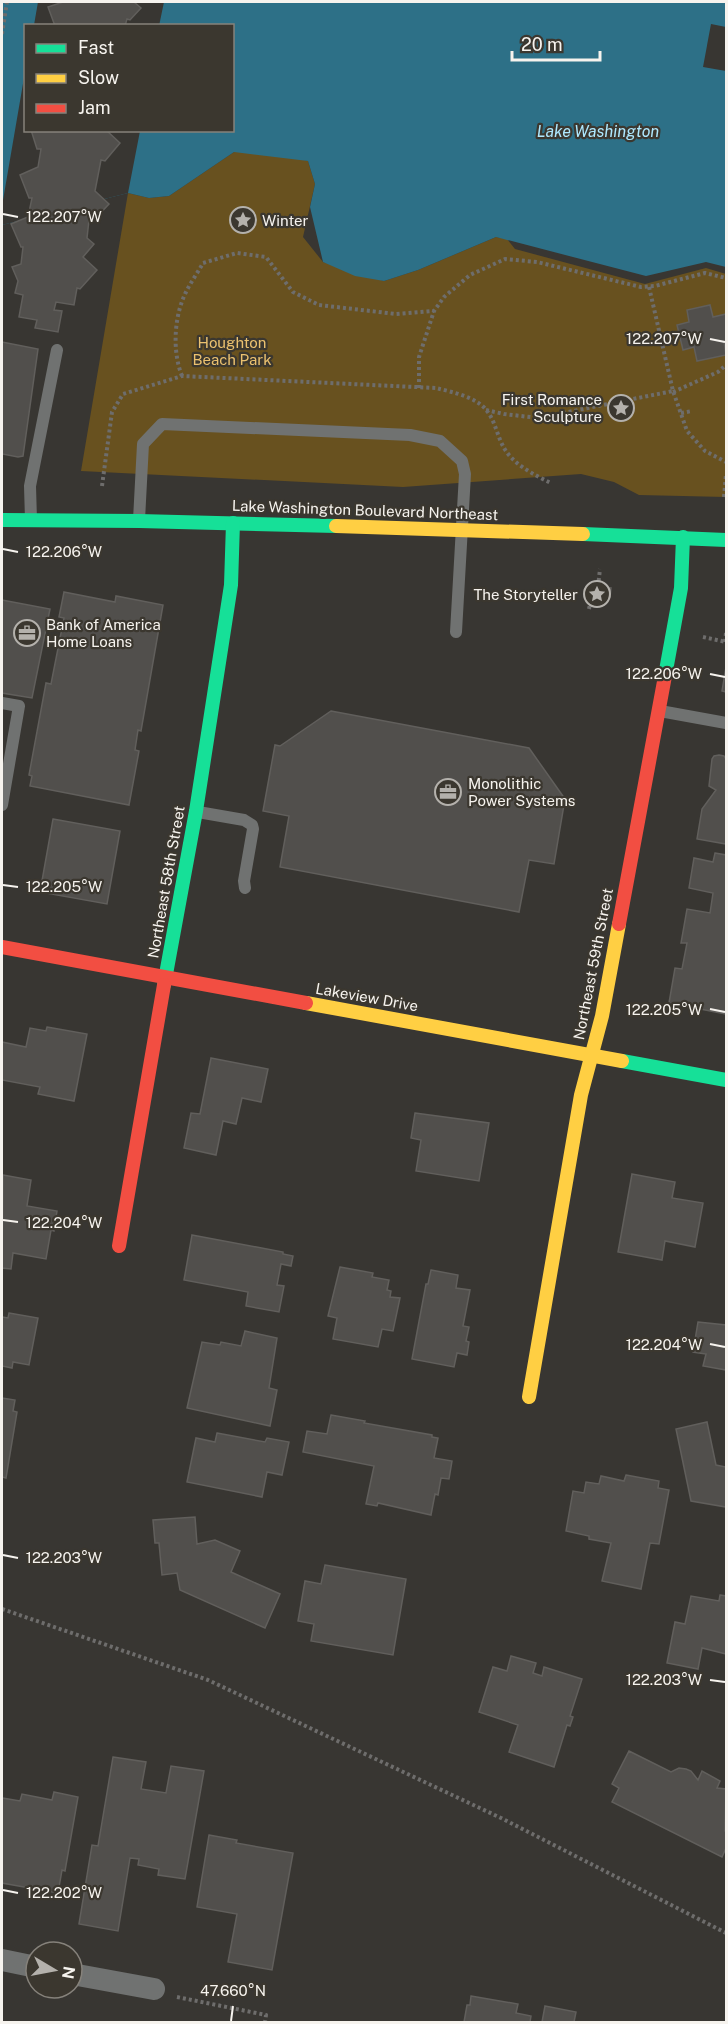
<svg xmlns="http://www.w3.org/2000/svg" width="728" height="2024" viewBox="0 0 728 2024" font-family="'Public Sans',sans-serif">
  <rect width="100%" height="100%" fill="#383632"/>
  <path fill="#68511f" d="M266,148l42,13 7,23 -12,53 20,25 61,19 34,-11 78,-33 11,2 8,10 130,35 61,-16 20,6v223l-87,-2 -25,-13 -33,-8 -178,13 -322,-16 47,-278 21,5 20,-2 65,-44z"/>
  <path fill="#2d7087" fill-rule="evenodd" d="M2,2h724v265l-20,-5 -60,14 -150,-39 -78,33 -34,11 -29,-5 -32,-14 -13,-55 5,-23 -7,-23 -74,-9 -65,44 -20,2 -21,-5 -126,32zM26,26h206v104h-206z"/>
  <g fill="#383632">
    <path d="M38,2h126l-5,24 -125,-1z"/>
    <path d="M711,24l15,3v44l-23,-4z"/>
    <path d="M25,72l1,58 114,1 -12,62 -126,32v-19z"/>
  </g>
  <g fill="#514f4c" stroke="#615f5c" stroke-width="1.5">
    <path d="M63,2h71l7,6 -11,12 -3,-1 -2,7h-70l-7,-19z"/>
    <path d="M31,130h75l14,13 -15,18 -4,-1 -6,31 14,13 -16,17 -4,-1 -2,18 7,6 -11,13 14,13 -17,19 -3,-1 -3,17 -18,-3 -2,8 8,1 -4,21 -23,-4 2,-8 -18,-3 4,-22 -8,-2 3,-12 -6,-14 9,-3 2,-17h-2l-10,-23 17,-7 4,-19h-3l-9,-23 18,-8 3,-18h-4z"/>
    <path d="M710,305l3,12 13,-3v27l-2,1 2,13 -29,6 -3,-14 -11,3 -6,-25 12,-3 -2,-12z"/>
    <path d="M2,342l36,7 -15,107 -5,1 -16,-3z"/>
    <path d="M588,586l23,2 -1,9 -23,-3z"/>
    <path d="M64,592l51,10 1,-6 47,9 -22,126 -3,-1 -3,20 4,1 -10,54 -99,-19 2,-10 -3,-1 17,-92 5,1 13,-66 -5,-1z"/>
    <path d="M2,600l48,9 -18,89 -30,-5z"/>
    <path d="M726,667v25l-4,-1z"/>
    <path d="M331,711l198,37 36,51 -11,65 -25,-4 -10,52 -239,-45 9,-51 -26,-5 12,-66 5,1z"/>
    <path d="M719,755l5,1 2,3v85l-29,-5 5,-30 14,-19 -7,-4 3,-27 2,-3z"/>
    <path d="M53,819l67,12 -13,73 -67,-12z"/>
    <path d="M715,853l11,2v159l-57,-11 6,-35 7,1 5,-26h-6l6,-34 23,4 3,-20 -24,-5 5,-30 19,4z"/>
    <path d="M47,1027l40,7 -13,67 -36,-7 2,-7 -38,-7v-38l24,5 4,-19 16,3z"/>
    <path d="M211,1058l57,11 -7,33 -19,-4 -6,26 -13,-3 -7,34 -32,-7 7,-35 9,1z"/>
    <path d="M415,1113l74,10 -10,58 -63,-10 5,-31 -10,-2z"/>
    <path d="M632,1174l43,8 -3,16 31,5 -8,44 -30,-6 -3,19 -44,-8z"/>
    <path d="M3,1175l28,5 -4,26 30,5 -3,20 -3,-1 -5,29 -33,-6 -2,16 -9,-1z"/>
    <path d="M192,1235l91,17v2l10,2 -2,10 -10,-2 -4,21 7,1 -5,26 -33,-6 2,-14 -64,-12z"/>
    <path d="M340,1267l33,6 -1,4 17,3 -2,10 4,1 -1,6 10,1 -7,33 -11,-2 -4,18 -45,-8 4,-21 -9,-2z"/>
    <path d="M431,1270l27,5 -2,13 14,2 -7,36 6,1 -3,14 3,1 -2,13 -10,-2 -3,14 -42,-8 14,-75h2z"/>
    <path d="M9,1313l29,5 -9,47 -16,-3 -1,6 -10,-2v-49l6,1z"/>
    <path d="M698,1322l28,3v45l-23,-4 3,-12 -13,-2z"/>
    <path d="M245,1331l32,7 -8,50 8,2 -7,36 -83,-18 15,-66 18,3 1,-3 20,4z"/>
    <path d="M2,1398l13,2 -2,11 4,1 -11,66 -4,-1z"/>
    <path d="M331,1415l34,6 -1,2 68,12v2l6,1 -4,20 18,3 -3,18 -8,-1 -3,17 -3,-1 -4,21 -53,-12 -1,3 -11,-2 8,-38 -71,-14 4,-21 20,3z"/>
    <path d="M707,1422l9,43 10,2v40l-35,-6 -15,-72z"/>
    <path d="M217,1433l48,9 2,-4 22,4 -7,33 -15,-3 -5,25 -75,-15 9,-44 19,4z"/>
    <path d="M626,1475l33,6 -1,7 11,2 -10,54 -9,-1 -9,46 -39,-8 9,-38 -22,-4v-3l-23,-5 7,-40 11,2 2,-11 13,2 2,-8 23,5z"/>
    <path d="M195,1517l2,27 18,-4 25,11 -9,21 49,22 -15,34 -85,-38 -3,-17 -15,2 -3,-32h-4l-2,-23z"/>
    <path d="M325,1565l81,14 -13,76 -82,-14 3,-17 -16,-3 7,-40 16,3z"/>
    <path d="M720,1595l6,1v58l-24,-6 -4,21 -31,-6 8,-41 10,2 6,-28 28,5z"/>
    <path d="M511,1656l25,7 -3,10 9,3 2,-9 38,12 -12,37 3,1 -3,9 -3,-1 -13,42 -45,-15 9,-27 -39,-13 14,-45 14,4z"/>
    <path d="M629,1751l42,21 8,-4 7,1 5,2 7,9 4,-9 18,10 -3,7 9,1 -1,42 1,1v16l-4,9 -110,-55 7,-14 -7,-4z"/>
    <path d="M113,1757l33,5 -5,27 25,4 5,-27 33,5 -19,108 -27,-4 1,-6 -21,-4 1,-6 -9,-1 -12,73 -39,-7 13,-79 6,1z"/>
    <path d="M54,1792l24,5 -13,74 -3,-1 -4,23 -17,-3 -1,5 -11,-2 1,-5 -28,-5v-85l18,3 2,-7 30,6z"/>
    <path d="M209,1835l28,5 -1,3 57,10 -21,117 -44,-8 9,-48 -40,-7z"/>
    <path d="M471,1996l47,8 -2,9 15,3 -1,6h-66l3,-17h3z"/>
    <path d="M545,2006l31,6 -2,10h-32z"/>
  </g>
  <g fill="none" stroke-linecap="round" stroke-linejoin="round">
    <g stroke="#6e6d6c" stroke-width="4" stroke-dasharray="3 3" stroke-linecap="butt">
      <path d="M2,34l5,-32"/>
      <path d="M649,287l24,104 14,40 18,20 21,11"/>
      <path d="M182,376c-10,-25 -8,-60 4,-84 5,-10 12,-20 17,-29l34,-10 29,4 27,35 26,13 77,9 38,-3"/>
      <path d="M419,388v-31l15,-46 10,-14 26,-22 35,-16 32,3 104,25 14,-1 50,-13 21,5"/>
      <path d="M673,392l45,-20 8,-7"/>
      <path d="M486,410l18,4 34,4 135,-27"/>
      <path d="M681,413l11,-2"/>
      <path d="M102,486l10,-74 11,-18 59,-18 254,12c16,4 41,9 51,23 8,10 10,24 16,35 8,17 31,29 48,37"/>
      <path d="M724,497l2,-23"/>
      <path d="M598,587l2,-18"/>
      <path d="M589,609l3,-14"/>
      <path d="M703,637l23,5"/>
      <path d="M725,642l1,-9"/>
      <path d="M2,1609l206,71 293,138 225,115"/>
      <path d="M177,1997l89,18 -1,7"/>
    </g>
    <g stroke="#707271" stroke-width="12">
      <path d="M31,520l-1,-34 27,-136"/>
      <path d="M139,520l4,-76 19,-20 248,11 30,6 22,20 3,13 -9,158"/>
      <path d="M2,703l17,3 -17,99"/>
      <path d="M660,711l66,12"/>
      <path d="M198,812l46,8 8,5 1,4 -9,52 1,7"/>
    </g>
    <g stroke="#707271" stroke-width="22">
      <path d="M2,1960l34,7"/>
      <path d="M72,1974l82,15"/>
    </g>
    <g stroke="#16e098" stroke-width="14">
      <path d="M2,520l137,1 197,5"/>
      <path d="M583,534l143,6"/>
      <path d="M665,676l16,-88 2,-51"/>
      <path d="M164,985l32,-174 35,-226 2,-62"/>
      <path d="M622,1061l104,19"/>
    </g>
    <g stroke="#ffcf43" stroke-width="14">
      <path d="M336,526l247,8"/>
      <path d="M306,1003l316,58"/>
      <path d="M529,1397l52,-302 21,-79 17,-92"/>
    </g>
    <g stroke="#f24e42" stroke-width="14">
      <path d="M619,924l46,-248"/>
      <path d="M2,947l304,56"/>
      <path d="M119,1246l45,-261"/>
    </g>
  </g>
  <path fill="none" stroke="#f6f3ee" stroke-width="2" d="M3,214l15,3M710,339l15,3M3,549l15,3M710,674l15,3M3,885l15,2M710,1009l15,3M3,1220l15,2M710,1344l15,3M3,1555l15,3M710,1680l15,2M3,1890l15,3M231,2021l2,-15"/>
  <defs>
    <symbol id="sight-ring" viewBox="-11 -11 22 22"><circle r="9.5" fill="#3b372f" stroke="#b4b1ac" stroke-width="1.5"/><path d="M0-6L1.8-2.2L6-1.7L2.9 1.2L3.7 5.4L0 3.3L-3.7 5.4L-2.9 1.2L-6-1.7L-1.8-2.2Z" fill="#b4b1ac"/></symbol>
    <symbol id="office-ring" viewBox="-11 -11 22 22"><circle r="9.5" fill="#3b372f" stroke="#b4b1ac" stroke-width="1.5"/><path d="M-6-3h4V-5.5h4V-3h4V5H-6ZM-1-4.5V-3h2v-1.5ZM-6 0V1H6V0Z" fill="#b4b1ac"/></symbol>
  </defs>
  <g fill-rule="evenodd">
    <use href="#sight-ring" x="228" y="205" width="30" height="30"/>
    <use href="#sight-ring" x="606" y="393" width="30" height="30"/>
    <use href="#sight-ring" x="582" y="579" width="30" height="30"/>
    <use href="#office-ring" x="12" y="618" width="30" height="30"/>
    <use href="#office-ring" x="433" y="777" width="30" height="30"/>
  </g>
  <g text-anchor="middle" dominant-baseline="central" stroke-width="4.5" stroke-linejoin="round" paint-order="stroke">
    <g font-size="15" fill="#f6f3ee" stroke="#3b372f" text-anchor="start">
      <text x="262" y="220">Winter</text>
      <text x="602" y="399" text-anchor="end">First Romance<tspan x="602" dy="17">Sculpture</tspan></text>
      <text x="578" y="594" text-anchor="end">The Storyteller</text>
      <text x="46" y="624">Bank of America<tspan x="46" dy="17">Home Loans</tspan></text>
      <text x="468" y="783">Monolithic<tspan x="468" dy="17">Power Systems</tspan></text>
    </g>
    <g font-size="15" fill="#ebc16f" stroke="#3b372f">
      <text x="232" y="342">Houghton<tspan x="232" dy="17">Beach Park</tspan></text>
    </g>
    <g font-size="15" fill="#f6f3ee" stroke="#3b372f">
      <text transform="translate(365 510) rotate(2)">Lake Washington Boulevard Northeast</text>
      <text transform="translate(166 882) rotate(-80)">Northeast 58th Street</text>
      <text transform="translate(593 964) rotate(-79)">Northeast 59th Street</text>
      <text transform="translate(367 997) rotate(10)">Lakeview Drive</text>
    </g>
    <g font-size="16" font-style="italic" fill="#aee8fe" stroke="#3b372f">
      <text x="598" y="131">Lake Washington</text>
    </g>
  </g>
  <g font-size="15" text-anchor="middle" fill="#f6f3ee" stroke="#3b372f" stroke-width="4.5" stroke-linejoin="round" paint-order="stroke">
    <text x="64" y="222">122.207°W</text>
    <text x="664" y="344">122.207°W</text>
    <text x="64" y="557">122.206°W</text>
    <text x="664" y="679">122.206°W</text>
    <text x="64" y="892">122.205°W</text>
    <text x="664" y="1015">122.205°W</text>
    <text x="64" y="1228">122.204°W</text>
    <text x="664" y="1350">122.204°W</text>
    <text x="64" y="1563">122.203°W</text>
    <text x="664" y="1685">122.203°W</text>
    <text x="64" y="1898">122.202°W</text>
    <text x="233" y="1996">47.660°N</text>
  </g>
  <rect width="728" height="2024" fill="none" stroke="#f6f3ee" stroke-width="6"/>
  <rect x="24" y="24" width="210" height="108" fill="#3b372f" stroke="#86827b" stroke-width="1.5"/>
  <rect x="36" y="44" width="30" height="9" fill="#16e098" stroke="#86827b" stroke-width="1.5"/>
  <text x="78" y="54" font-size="18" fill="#f6f3ee">Fast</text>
  <rect x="36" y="74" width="30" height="9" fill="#ffcf43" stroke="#86827b" stroke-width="1.5"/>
  <text x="78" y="84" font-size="18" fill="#f6f3ee">Slow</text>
  <rect x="36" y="104" width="30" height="9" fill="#f24e42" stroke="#86827b" stroke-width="1.5"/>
  <text x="78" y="114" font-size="18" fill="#f6f3ee">Jam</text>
  <g transform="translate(54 1970) rotate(100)"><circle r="28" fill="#3b372f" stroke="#86827b" stroke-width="1.5"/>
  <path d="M0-4.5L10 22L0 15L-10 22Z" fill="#b4b1ac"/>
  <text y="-9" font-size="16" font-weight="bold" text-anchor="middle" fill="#f6f3ee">N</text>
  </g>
  <path d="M512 51v9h88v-9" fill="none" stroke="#f6f3ee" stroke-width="3"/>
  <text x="521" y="51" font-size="18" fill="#f6f3ee" stroke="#3b372f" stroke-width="4.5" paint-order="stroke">20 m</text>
</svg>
